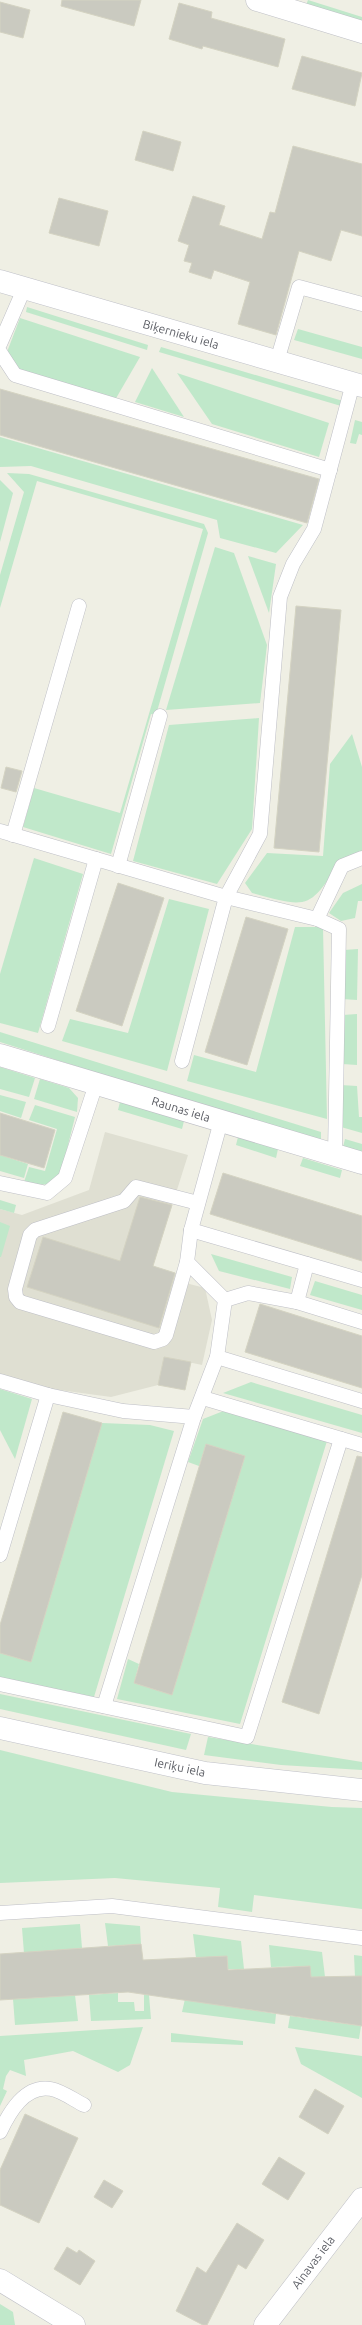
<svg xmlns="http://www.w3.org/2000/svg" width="362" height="2325" viewBox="0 0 362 2325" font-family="Ubuntu,sans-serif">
  <rect width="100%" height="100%" fill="#efefe4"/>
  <path fill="#dfdfd2" d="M105,1132l83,23 -35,111 23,7 -2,7 31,8 7,32 -10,45 -38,-8 -6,28 -47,12 -59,-8 -52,-15v-165l22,6 67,-25z"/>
  <g fill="#c0e8ca">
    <path d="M308,0l54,17v5l-56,-17z"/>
    <path d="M27,307l121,38 -1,5 -121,-38z"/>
    <path d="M20,318l120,39 -25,43 -93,-28 -15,-20z"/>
    <path d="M298,329l64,18v12l-68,-19z"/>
    <path d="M161,347l182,54 -2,5 -182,-54z"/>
    <path d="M152,368l32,49 -49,-15z"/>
    <path d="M177,373l152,50 -10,34 -107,-33z"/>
    <path d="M355,420l7,2v13l-3,-1 -3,10 -6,-1z"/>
    <path d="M0,437l303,88 -27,28 -56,-15 -3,-18 -186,-54 -31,1z"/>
    <path d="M7,473l22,1 175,50 4,9 -52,182 -5,-1 -40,140 -88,-27 11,-39 86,25 83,-284 -166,-48 -37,127v-33l24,-83z"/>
    <path d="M0,480l13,13 -13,49z"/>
    <path d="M215,547l19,6 33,92 -7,58 -94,7z"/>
    <path d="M248,556l28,8 -7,49z"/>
    <path d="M259,718l-7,111 -35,55 -84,-23 36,-136z"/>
    <path d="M352,734l10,33v86l-20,6c-33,50 -32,50 -90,34l-7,-10 22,-30 56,3 7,-92z"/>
    <path d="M34,858l49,16 -45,159 -38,-10v-49z"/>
    <path d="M362,884v17h-4l-3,17 -14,3 -12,-8 14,-20z"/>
    <path d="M169,899l40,10 -42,162 -105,-30 8,-22 58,14z"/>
    <path d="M295,927h28l4,192 -140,-38 7,-26 62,17z"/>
    <path d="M358,949l-1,51 -15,-1 2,-49z"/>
    <path d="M357,1014v51l-15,-1 1,-49z"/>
    <path d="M0,1032l321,100v12l-321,-102z"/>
    <path d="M0,1067l35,11 -6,19 -29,-8z"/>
    <path d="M40,1079l29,9 9,10 -1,14 -43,-13z"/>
    <path d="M341,1085l16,1 2,31h3v16l-21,-6z"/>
    <path d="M0,1095l26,7 -5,16 -21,-7z"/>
    <path d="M120,1102l64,19 -2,8 -64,-19z"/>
    <path d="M35,1105l40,12 -14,56 -10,11 -15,1 -12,-3 5,-15 16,4 12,-42 -28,-9z"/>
    <path d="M238,1137l40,12 -2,9 -40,-13z"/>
    <path d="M345,1139l17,5v9l-19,-6z"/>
    <path d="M0,1155l28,9 -4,14 -24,-7z"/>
    <path d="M303,1158l39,12 -2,8 -40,-12z"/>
    <path d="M0,1200l16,5 -2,8 -14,-4z"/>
    <path d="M0,1222l10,4 -9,31h-1z"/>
    <path d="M211,1254l81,23 -2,12 -71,-18z"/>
    <path d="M315,1281l47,14v15l-52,-15z"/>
    <path d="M251,1382l111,33v18l-139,-40z"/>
    <path d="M0,1389l32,10 -17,60 -15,-29z"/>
    <path d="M226,1410l101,31 -87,283 -123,-25 11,-40 11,5 -5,19 38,12 73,-239 -39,-12 -7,22 -11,-4 15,-43z"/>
    <path d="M102,1423l48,2 24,6 -80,266 -94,-20v-24l31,9z"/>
    <path d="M0,1694l191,40 -5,16 -186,-41z"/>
    <path d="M208,1737l154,25v8l-81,-5 -77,-10z"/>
    <path d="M0,1750l172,42 160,15 30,1v101l-108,-14 -2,17 -34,-5 2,-19 -105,-10 -115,5z"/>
    <path d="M105,1923l35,3 1,18 -33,2z"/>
    <path d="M80,1924l2,24 -58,5 -2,-25z"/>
    <path d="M193,1934l48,7 3,28h-16l-1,-13 -31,2z"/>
    <path d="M269,1945l53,7 3,25h-14l-2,-11 -38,1z"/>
    <path d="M354,1955l8,1v21h-7z"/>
    <path d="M118,1993v9h16l1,9h9v-17l5,1 2,24 -60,2 -2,-26z"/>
    <path d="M75,1995l3,26 -63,4 -2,-26z"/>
    <path d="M185,1999l91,15 -1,10 -93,-12z"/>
    <path d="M290,2016l71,10 -2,13 -71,-11z"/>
    <path d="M143,2027l-13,38 -12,7 -45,-21 -49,9 2,16 -16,-6 -4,6 -3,13 4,2 -7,15v-70z"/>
    <path d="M171,2033l72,8v4l-72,-3z"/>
    <path d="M295,2047l67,9v42l-61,-34z"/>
    <path d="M0,2304l13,8 2,13h-15z"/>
  </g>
  <g fill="#cacac0" stroke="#d4d3c2">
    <path d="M62,0h79l-7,26 -73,-20z"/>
    <path d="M0,2l30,8 -7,28 -23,-6z"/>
    <path d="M179,3l33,9 -1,6 74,21 -7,28 -75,-21 -1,3 -33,-10z"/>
    <path d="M302,56l60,17 -7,33 -63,-17z"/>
    <path d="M143,131l38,11 -8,29 -38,-11z"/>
    <path d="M293,146l69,18v72l-21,-6 -10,31 -32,-10 -23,84 -38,-11 12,-42 -36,-12 -3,9 -22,-7 3,-9 -8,-2 5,-16 -11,-4 15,-45 32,10 -6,19 43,14 8,-27 5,1z"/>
    <path d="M59,198l49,13 -9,35 -50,-13z"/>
    <path d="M0,389l319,90 -12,44 -307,-88z"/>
    <path d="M296,606l45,4 -22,242 -45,-4z"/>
    <path d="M6,767l16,4 -6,21 -15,-4z"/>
    <path d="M118,883l46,15 -42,128 -46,-15z"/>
    <path d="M246,917l42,12 -41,136 -42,-13z"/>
    <path d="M0,1113l55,17 -11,38 -44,-13z"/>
    <path d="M223,1173l139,43v45l-152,-47z"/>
    <path d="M140,1197l32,8 -19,61 22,7 -16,55 -132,-41 16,-50 77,24z"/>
    <path d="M260,1304l102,32v52l-117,-36z"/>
    <path d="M164,1357l27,5 -6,28 -27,-5z"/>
    <path d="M63,1412l39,11 -71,239 -31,-9v-28z"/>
    <path d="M206,1444l39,12 -73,239 -38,-12z"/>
    <path d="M357,1456l5,1v118l-43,139 -37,-12z"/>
    <path d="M141,1944l2,16 84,-4 1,14 82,-4 1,11 51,-1v50l-234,-34 -128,8v-46z"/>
    <path d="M315,2089l29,17 -16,28 -29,-17z"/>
    <path d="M25,2114l53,24 -39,85 -39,-18v-35z"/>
    <path d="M279,2157l26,16 -17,27 -26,-16z"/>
    <path d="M104,2180l19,11 -11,17 -18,-11z"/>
    <path d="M237,2223l27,17 -18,29 -8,-5 -31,61h-4l-27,-14 21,-44 9,6z"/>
    <path d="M67,2247l10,6 2,-3 16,11 -15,24 -26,-16z"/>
  </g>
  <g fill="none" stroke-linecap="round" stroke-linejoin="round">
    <defs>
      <g id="lane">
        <path d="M0,344l24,-55"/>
        <path d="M0,352l15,23 315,95"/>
        <path d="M277,361l22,-74 63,17"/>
        <path d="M0,831l226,66 91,22 22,10 -4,226"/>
        <path d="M13,835l66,-229"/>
        <path d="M118,866l42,-150"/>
        <path d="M317,919l25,-53 20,-8"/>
        <path d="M48,1026l48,-167"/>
        <path d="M182,1061l44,-164 34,-63 20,-237 13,-33 21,-35 39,-146"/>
        <path d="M0,1183l47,10 18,-15 31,-94"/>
        <path d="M191,1230l171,50"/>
        <path d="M187,1262l-21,73 -3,4 -9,3 -134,-40 -4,-5 -1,-8 15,-54 5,-5 89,-29 12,-14 62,16"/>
        <path d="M225,1300l23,-7 49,9 65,20"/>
        <path d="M297,1302l10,-38"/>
        <path d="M217,1357l145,44"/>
        <path d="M0,1381l48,14 75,16 71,6"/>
        <path d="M203,1398l159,47"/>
        <path d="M0,1555l48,-160"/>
        <path d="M0,1684l247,53 94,-298"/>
        <path d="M104,1706l90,-289 23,-60 8,-57 -38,-38 4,-32 30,-109"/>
        <path d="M0,1913l112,-7 250,32"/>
        <path d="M0,2132c9,-19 25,-48 51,-43 11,2 23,11 33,16"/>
      </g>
      <g id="street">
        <path d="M257,0l105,32"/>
        <path d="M0,1055l362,108"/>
        <path d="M0,2280l74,45"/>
        <path d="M265,2325l97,-126"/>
      </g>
      <g id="secondary">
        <path d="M0,281l362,105"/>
        <path d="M0,1728l205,45 157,17"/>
      </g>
    </defs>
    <use href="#lane" stroke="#bebfc6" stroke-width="15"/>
    <use href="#street" stroke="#bebfc6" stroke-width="23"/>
    <use href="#secondary" stroke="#bfc0c8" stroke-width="23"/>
    <use href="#lane" stroke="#fff" stroke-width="14"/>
    <use href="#street" stroke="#fff" stroke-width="22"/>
    <use href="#secondary" stroke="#fff" stroke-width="22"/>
  </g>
  <g text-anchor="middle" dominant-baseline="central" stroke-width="3.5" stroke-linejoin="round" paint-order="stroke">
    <g font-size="12" fill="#5c5e65" stroke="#fff">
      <text transform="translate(181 334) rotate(16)">Biķernieku iela</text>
      <text transform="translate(181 1109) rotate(17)">Raunas iela</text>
      <text transform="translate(180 1767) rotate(12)">Ieriķu iela</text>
      <text transform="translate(313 2262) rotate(-53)">Ainavas iela</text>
    </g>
  </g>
</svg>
